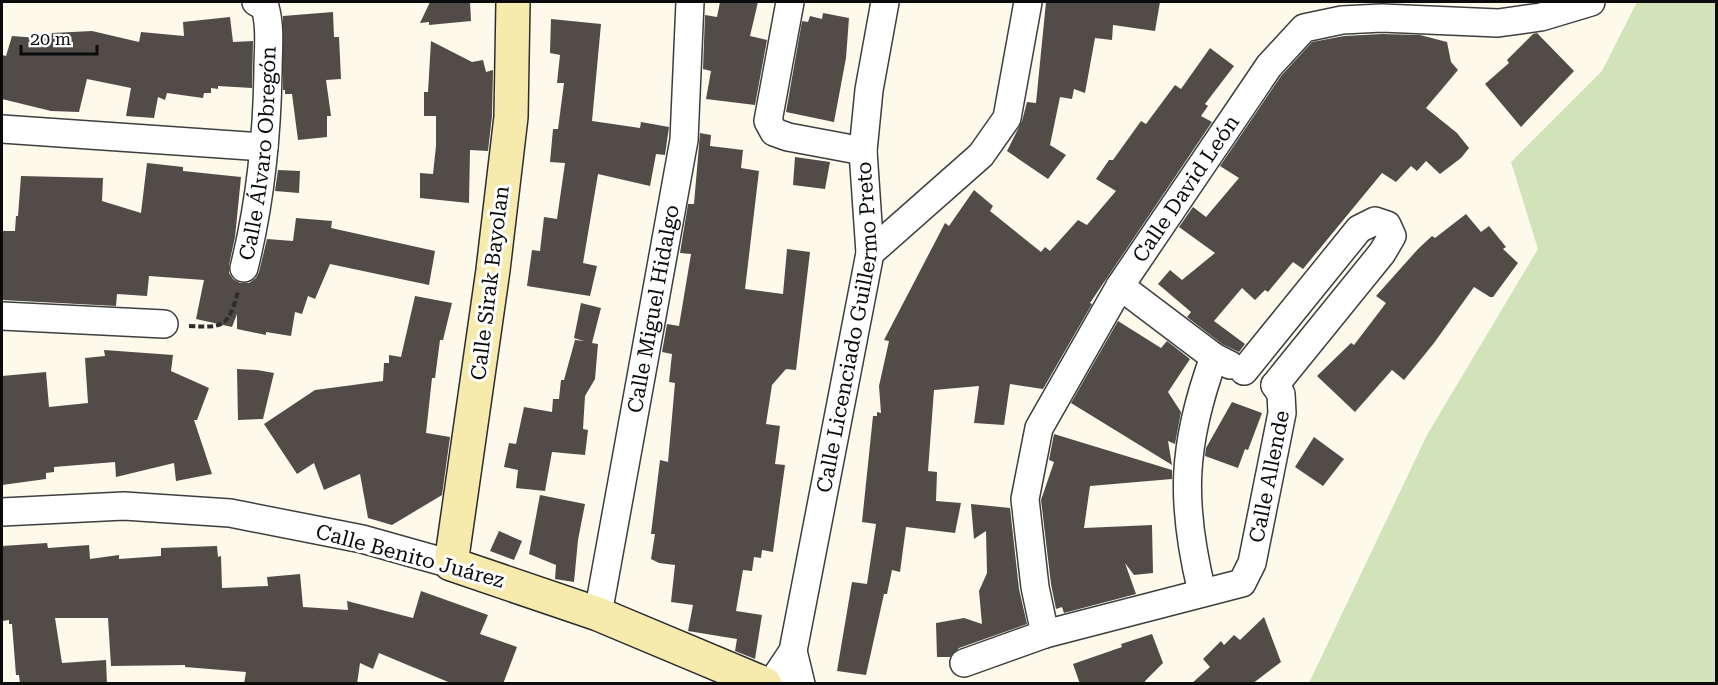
<svg xmlns="http://www.w3.org/2000/svg" width="1718" height="685" viewBox="0 0 1718 685" font-family="'Roboto Serif',serif">
  <rect width="100%" height="100%" fill="#fdf9eb"/>
  <path fill="#d1e3b9" d="M1637,2h79v681h-407l118,-248 111,-186 -27,-87 91,-91z"/>
  <g fill="#524c49">
    <path d="M430,2h40l1,19 -42,4v-3l-9,1z"/>
    <path d="M720,2h38l-8,34 17,4 -12,65 -49,-6 5,-28 -8,-2 2,-54 12,2z"/>
    <path d="M1046,2h114l-5,29 -42,-6 -1,15 -17,-2 -10,55 -11,-4 -2,10 -12,-2 -10,48 16,10 -18,24 -41,-28 15,-30 5,-19 9,1z"/>
    <path d="M333,12l1,25h5l2,42 -15,1 5,36h-4v21l-29,3 -6,-46h-7v-4h-2v-74z"/>
    <path d="M823,13l26,5 -3,40 -12,64 -48,-10 16,-91 6,1 2,-6 12,3z"/>
    <path d="M230,17l3,25 20,-1 -1,47 -34,-2v3l-7,-1v5h-7l-1,5 -36,-5 -2,7 -7,-3 -4,21 -28,-2 5,-28 -44,-9 -8,33 -28,-1 -49,-12v-44l4,1 6,-20 39,3 1,-6 40,-2 47,11 2,-10 43,4 -1,-14z"/>
    <path d="M551,19l50,5 -9,97 48,7 1,-6 28,5 -4,28 -9,-1 -6,32 -52,-12 -15,89 14,3 -7,30 -63,-10 5,-36 8,1 4,-34 13,2 8,-56 -15,-1 3,-33h5l6,-46h-7l3,-28 -10,-2z"/>
    <path d="M1537,33l37,38 -53,56 -36,-43 24,-21 -2,-3 26,-26z"/>
    <path d="M1382,34l38,1 27,7 4,20 7,8 -32,38 31,25 12,15 -8,10 -21,16 -14,-13 -9,10 -6,-5 -15,16 -14,-9 -79,96 -10,-7 -25,30 -3,-2 -10,10 -13,-12 -28,33 31,23 -6,8 -17,-8 -35,-27 4,-5 -33,-28 12,-14 12,10 33,-27 -36,-26 14,-20 13,10 33,-39 -19,-12 61,-90 31,-34 32,-6z"/>
    <path d="M431,41l41,21 11,-2 3,12 7,-2 -1,46 -4,35 -18,-1 -1,53 -49,-5v-25l13,1 3,-28v-30h-12v-24h4z"/>
    <path d="M1210,48l24,18 -29,38 3,2 -7,10 11,6 -122,181 2,1 -49,85 -33,-5 -6,41 -30,-2 5,-37 -45,4 -6,81 9,1 -1,29 25,2 -6,30 -49,-6 -6,45 -8,-2 -5,24h-3l-18,81 -29,-4 15,-89 15,2 9,-60 -14,-2 11,-106h4v-4l4,1 -2,-27 10,-45 -5,-1 61,-117 4,3 25,-36 19,16 -3,5 51,41 4,-5 5,4 28,-31 9,5 29,-34 -20,-12 13,-19h4l28,-39 5,3 29,-39 6,4z"/>
    <path d="M700,133l11,2 -1,11 33,4 -2,18 18,3 -14,118 38,5 4,-45 23,3 -14,118 -10,-1 -14,16 -6,39 14,2 -5,38 10,1 -12,87 -11,-2 -1,8 -7,-1 -2,14 -9,-1 -7,41 26,4 -7,44 -20,-8 2,-12 -49,-8 5,-26 -22,-3 4,-37 -16,-2 -8,-4 4,-25h-4l9,-74 8,2 7,-79 -6,-1 3,-28 -10,-2 5,-28 12,2 12,-72 -11,-1 8,-49h6z"/>
    <path d="M795,157l35,5 -5,27 -32,-4z"/>
    <path d="M147,163l36,4v4l58,6 -6,60 -6,28v8l4,6 7,4h9l7,-5 3,-6 8,-33 26,2 3,-23 36,3 -1,7 104,23 -6,34 -99,-21 -15,35 -7,-3 -6,18 -7,-2 -4,24 -25,-4v3l-29,-6v-15l-5,13 -36,-8 8,-39 -55,-4 -2,20 -30,-2 -1,12 -114,-6v-69h13l1,-15h2l3,-40 82,2 -1,23 39,12z"/>
    <path d="M278,170l22,1 -1,22 -24,-2z"/>
    <path d="M1466,214l15,18 8,-6 17,21 -3,2 15,14 -25,34h-3l-16,-10 -40,56 -30,37 -12,-10 -37,42 -38,-36 34,-33 3,2 32,-42 -10,-7 42,-47 14,-13 3,2z"/>
    <path d="M415,296l37,7 -9,37h-3l-5,38h-3l-6,55 24,4 -8,58 -50,30 -24,-7 -8,-44 -36,16 -10,-27 -17,11 -33,-50 51,-34 68,-9 1,-18h5v-8l12,2z"/>
    <path d="M581,303l20,5 -9,35 6,1 -3,35 -10,17 -2,33 5,1 -3,25 -33,-3 -7,39 -29,-3 2,-18 -14,-3 5,-24 7,1 8,-37 28,5 1,-13h6l2,-19h3l11,-40 9,1 -10,-3z"/>
    <path d="M1118,321l43,27 6,-7 23,18 -22,33 13,20 -6,32 -7,-3 4,24 -101,-62z"/>
    <path d="M104,350l69,5 -2,16 38,17 -12,32h-3l18,54 -36,7 -2,-18 -58,14 -1,-15 -61,5v5l-8,1v6l-44,6v-109l44,-4 3,35 39,-4 -3,-45 20,-2z"/>
    <path d="M237,369l20,1 17,3 -11,46 -25,1z"/>
    <path d="M1232,402l30,11 -14,37 -3,-1 -7,19 -33,-12 1,-8z"/>
    <path d="M1054,434l118,36v9l-82,7 -6,42 68,-3 1,48 -19,2 -9,-12 11,31 -72,19 -2,-6 -6,2 -5,-25 -10,-84 13,-38 -5,-2z"/>
    <path d="M1314,437l30,22 -21,27 -28,-19z"/>
    <path d="M540,495l45,9 -7,36 -4,42 -19,-3 1,-14 -27,-11z"/>
    <path d="M971,504l39,4 9,81 8,35 -68,24 -9,9h-13l-1,-34 28,-5 18,6 -3,-33 8,-18 -1,-42 -12,8z"/>
    <path d="M499,531l23,10 -8,19 -24,-9z"/>
    <path d="M47,543l1,5 41,-3 1,14 29,-4v4l42,-3v-8l56,-2 1,11 3,-1 1,32 46,-2 -1,-9 33,-3 3,33 45,3 -1,-9 66,17 8,-27 67,24 -8,19 37,13 -14,37h-50l-74,-31 -6,16 -13,-6 -3,21h-113l2,-12 -61,-5v-2l-74,1 -3,-48h-53l7,45 44,-3 1,24h-87l-1,-9h-3l-4,-51h-3v-4l-7,1v-75z"/>
    <path d="M1264,617l17,45 -29,22h-61l19,-17 -7,-8 18,-18 3,4 10,-10 6,5z"/>
    <path d="M1152,634l11,29 -18,18 1,3h-66l-7,-20 49,-17 -1,-3z"/>
  </g>
  <g fill="none" stroke-linecap="round" stroke-linejoin="round">
    <defs>
      <g id="street">
        <path d="M790,2l-22,119 6,11 14,5 75,14"/>
        <path d="M2,129l262,18"/>
        <path d="M870,253l111,-98 26,-37 21,-116"/>
        <path id="s1" d="M244,268c16,-64 23,-130 24,-197 0,-21 3,-43 -3,-64l-9,-5"/>
        <path d="M1120,286l94,71 16,8"/>
        <path d="M2,316l162,8"/>
        <path d="M1244,371l115,-142 16,-8 12,4 5,11 -10,17 -107,132"/>
        <path d="M2,512l122,-6 106,7 132,26 89,25"/>
        <path d="M1202,592c-22,-90 -20,-147 12,-235"/>
        <path id="s2" d="M598,614l86,-474 6,-138"/>
        <path id="s3" d="M1045,634l-10,-47 -10,-88 14,-71 81,-142 149,-220 35,-38 38,-8 40,-2 116,5 43,-6 50,-15"/>
        <path d="M793,651l8,33"/>
        <path id="s4" d="M964,663l81,-29 197,-51 10,-20 30,-150 -1,-19 -6,-9"/>
        <path id="s5" d="M771,684l22,-33 77,-398 -7,-102 6,-61 16,-88"/>
      </g>
      <path id="secondary" d="M513,2l-2,115 -18,153 -42,294 147,50 167,70"/>
    </defs>
    <use href="#street" stroke="#3e3e3e" stroke-width="30"/>
    <use href="#secondary" stroke="#2d2d2d" stroke-width="36"/>
    <path stroke="#2d2d2d" stroke-width="4" stroke-dasharray="6 3" stroke-linecap="butt" d="M189,326c35,2 39,1 49,-34"/>
    <use href="#street" stroke="#fff" stroke-width="27"/>
    <use href="#secondary" stroke="#f6eaad" stroke-width="33"/>
  </g>
  <g text-anchor="middle" dominant-baseline="central" stroke-width="6" stroke-linejoin="round" paint-order="stroke">
    <g font-size="21" fill="#0b0b0b" stroke="#fff">
      <text stroke="none"><textPath href="#s1" startOffset="116">Calle Álvaro Obregón</textPath></text>
      <text stroke="none"><textPath href="#s3" startOffset="490">Calle David León</textPath></text>
      <text transform="translate(490 283) rotate(-83)">Calle Sirak Bayolan</text>
      <text stroke="none"><textPath href="#s2" startOffset="310">Calle Miguel Hidalgo</textPath></text>
      <text stroke="none"><textPath href="#s5" startOffset="369">Calle Licenciado Guillermo Preto</textPath></text>
      <text stroke="none"><textPath href="#s4" startOffset="400">Calle Allende</textPath></text>
      <text transform="translate(410 556) rotate(15)">Calle Benito Juárez</text>
    </g>
  </g>
  <rect width="1718" height="685" fill="none" stroke="#0b0b0b" stroke-width="6"/>
  <path d="M21 45v9h76v-9" fill="none" stroke="#0b0b0b" stroke-width="3"/>
  <text x="30" y="45" font-size="18" fill="#0b0b0b" stroke="#ffffff" stroke-width="4.5" paint-order="stroke">20 m</text>
</svg>
